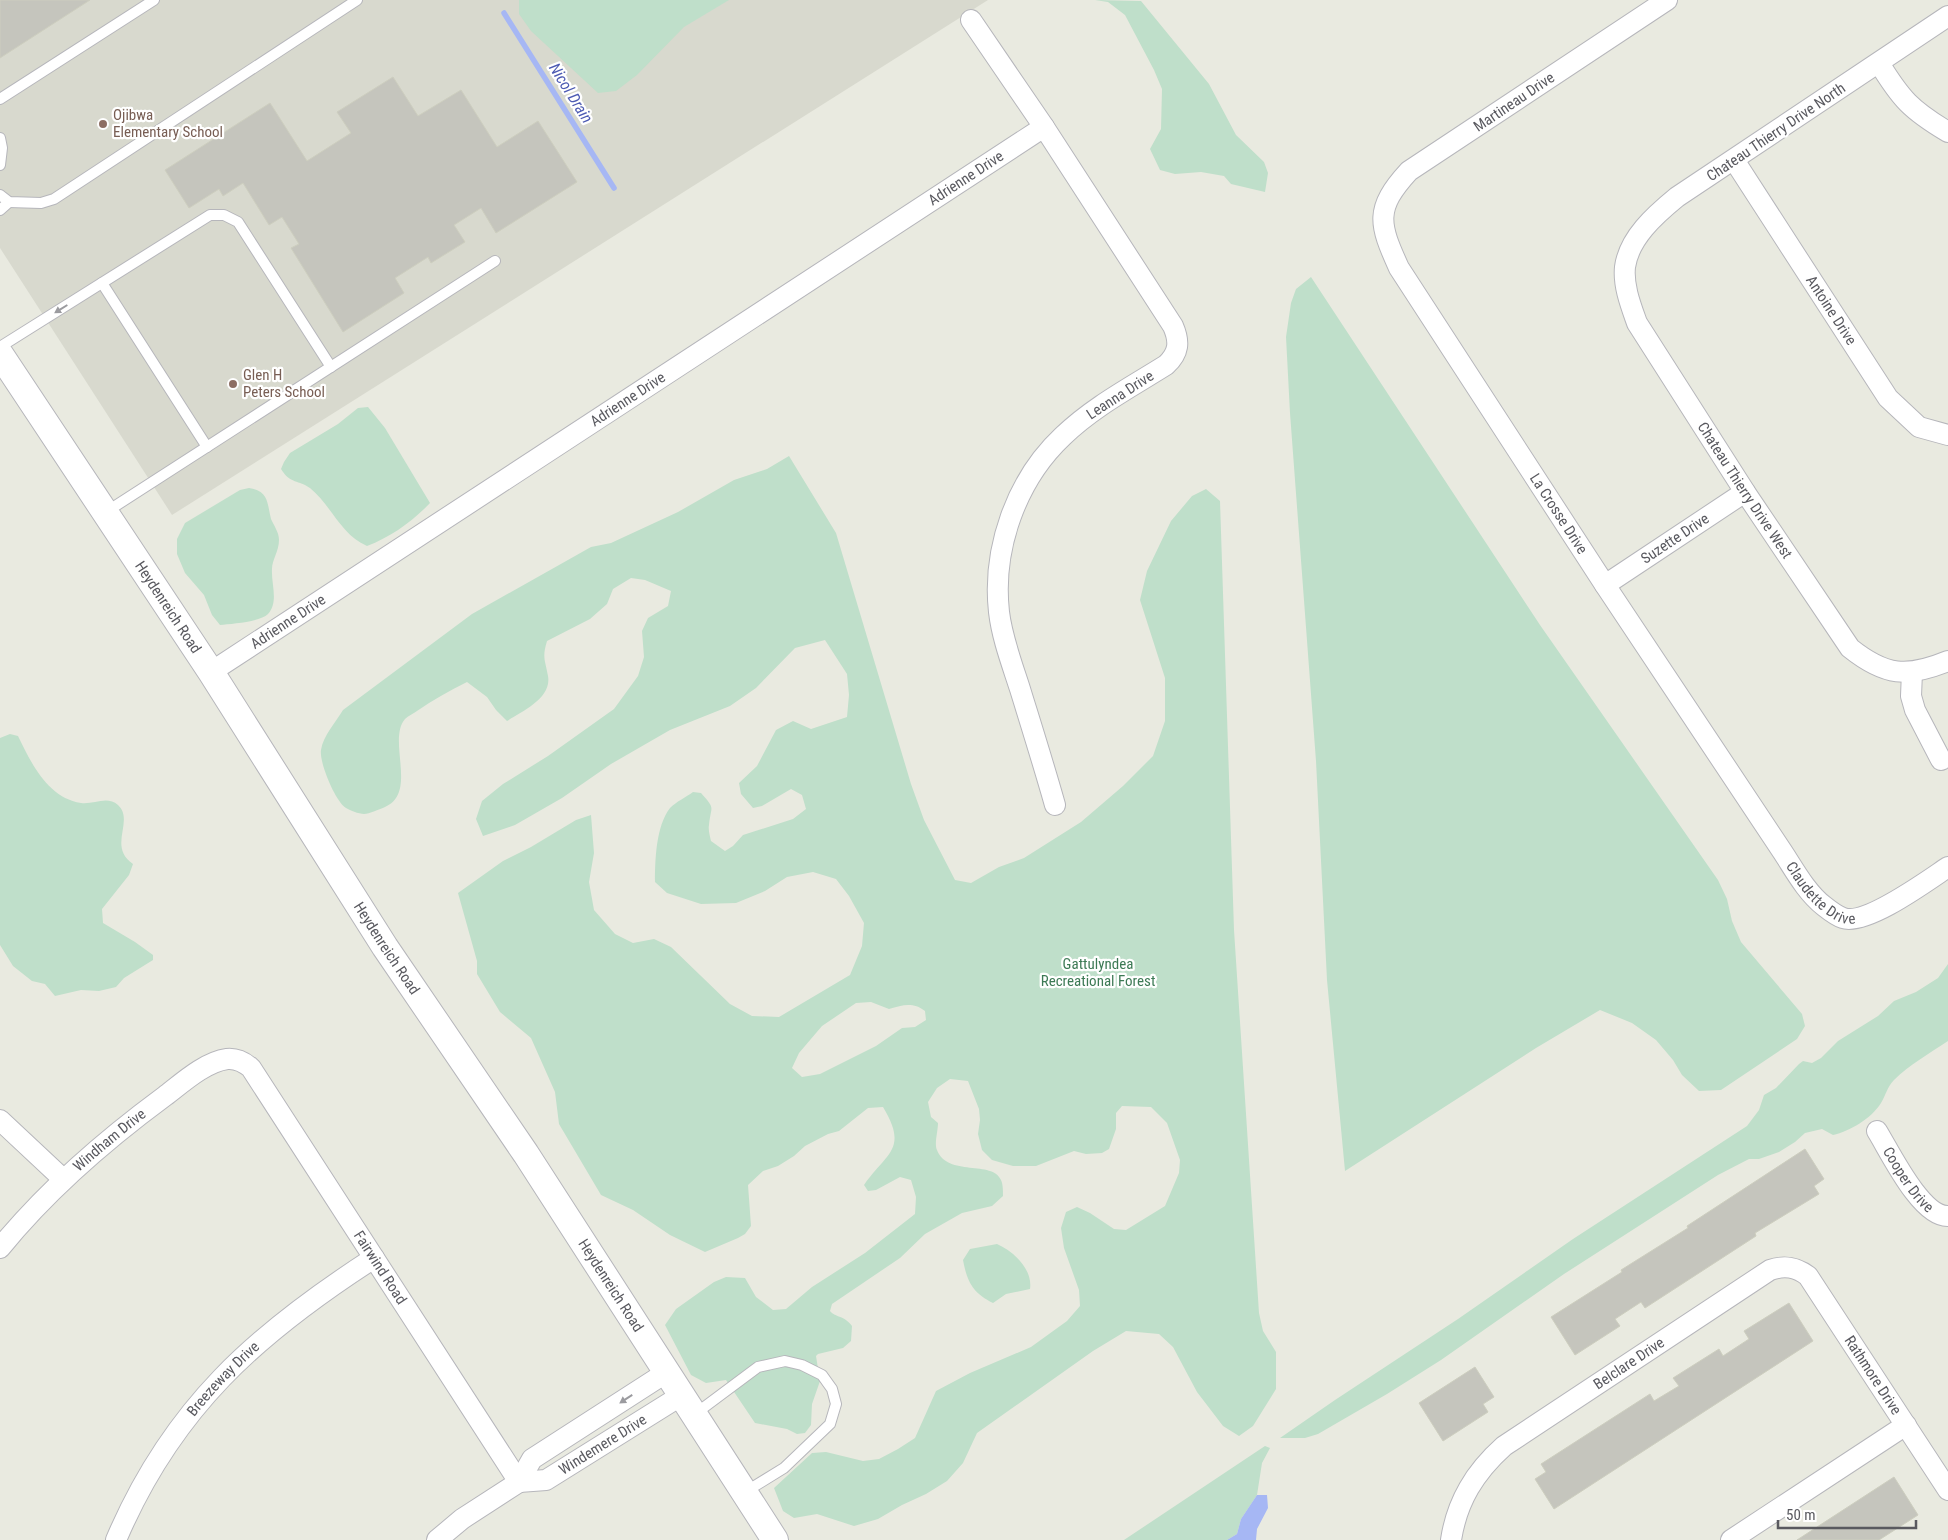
<svg xmlns="http://www.w3.org/2000/svg" width="1948" height="1540" viewBox="0 0 1948 1540" font-family="'Roboto Condensed',sans-serif">
  <rect width="100%" height="100%" fill="#e9eae0"/>
  <path fill="#d8d9ce" d="M0,0h988l-816,515 -172,-267z"/>
  <g fill="#bfdfca" fill-rule="evenodd">
    <path d="M519,0h210l-45,27 -47,48 -21,16 -18,2 -67,-62 -12,-17z"/>
    <path d="M1095,0l46,1 68,83 27,51 28,27 4,11 -3,19 -34,-8 -7,-8 -23,-4 -26,2 -15,-4 -10,-21 11,-20 1,-40 -8,-19 -29,-55 -17,-13z"/>
    <path d="M1311,277l229,348 178,255 9,19 5,22 9,21 61,72 3,12 -8,13 -76,51 -22,1 -17,-16 -9,-15 -17,-20 -24,-17 -32,-13 -64,38 -191,123 -18,-191 -11,-219 -26,-348 -4,-76 5,-34 5,-14z"/>
    <path d="M368,407l17,21 45,75c-17,18 -39,34 -63,43 -26,-11 -36,-41 -57,-58 -11,-8 -20,-4 -29,-19l3,-7 6,-9 48,-29 20,-16z"/>
    <path d="M789,456l47,77 75,251 13,36 31,60 16,3 28,-16 25,-9 57,-36 42,-36 30,-30 12,-35v-43l-25,-78 7,-29 24,-50 21,-25 14,-7 14,12 14,429 25,383 4,18 13,21v37l-23,37 -14,10 -16,-10 -26,-34 -24,-45 -14,-13 -33,-3 -33,20 -116,82 -14,30 -16,18 -21,13 -24,11 -24,14 -24,7 -37,-12 -23,4 -11,-7 -9,-23 38,-35 14,-1 37,9 16,-2 19,-10 17,-11 21,-47 34,-18 61,-26 36,-26 13,-15 -1,-16 -15,-42 -3,-20 5,-16 11,-5 13,6 24,16 12,1 39,-24 14,-33 1,-13 -13,-37 -16,-16 -29,-1 -6,7v16l-7,20 -7,4 -16,1 -12,-3 -38,15h-23l-21,-6 -10,-10 -4,-16 2,-14 -1,-11 -11,-28 -18,-2 -13,9 -9,14 3,15 7,6c0,8 -4,21 -1,27 10,27 56,10 64,30 2,4 2,11 2,16l-11,10 -30,7 -37,21 -25,24 -68,46 -2,7c6,7 14,4 22,15l-1,15 -8,7 -25,6 -2,2 4,25 -8,23 -1,21 -6,8 -8,1 -10,-5 -32,-6 -29,-43 -20,3 -15,-8 -26,-50 11,-16 38,-27 12,-5 19,1 11,19 17,13 13,-1 26,-22 53,-34 50,-39 1,-17 -5,-17 -11,-3 -24,13 -8,1 -4,-6c22,-32 45,-35 19,-78l-15,1 -29,23 -11,3 -23,12 -11,10 -16,10 -15,5 -15,14 3,41 -6,8 -7,4 -33,14 -35,-17 -37,-25 -32,-15 -42,-71 -4,-32 -24,-54 -31,-26 -23,-38v-13l-19,-68 45,-32 28,-14 45,-27 15,-5 3,38 -5,29 5,28 21,24 18,9 21,-4 17,8 59,57 22,12 27,1 71,-42 12,-29 2,-23 -15,-27 -13,-17 -23,-7 -26,5 -22,14 -29,12 -35,1 -34,-11 -12,-11c0,-22 1,-56 15,-74 6,-6 16,-11 23,-16l8,1c15,17 10,12 8,32 -1,5 1,11 2,16l14,10 8,-5 10,-11 50,-16 13,-10 -4,-14 -11,-6 -29,17 -9,2 -12,-14 -2,-11 18,-17 19,-36 17,-9 18,8 36,-12 2,-22 -2,-21 -22,-34 -30,8 -39,40 -26,18 -60,24 -59,34 -49,34 -47,27 -32,11 -7,-17 6,-18 21,-17 45,-28 66,-47 24,-33 6,-19 -2,-26 6,-13 20,-12 3,-15 -26,-11 -14,-2 -18,11 -6,15 -17,15 -43,22c-5,17 -2,18 1,35 4,22 -25,35 -41,45l-11,-11 -9,-13 -20,-15c-18,9 -34,18 -50,29 -3,2 -9,5 -12,8 -18,21 13,74 -20,88 -5,2 -16,7 -21,7 -5,0 -15,-4 -18,-6 -11,-7 -27,-46 -25,-58 2,-14 15,-28 22,-40l129,-96 119,-67 20,-4 67,-31 56,-32 33,-11zM871,1002l18,7c14,-4 24,-7 36,2l1,9 -11,7 -13,1 -26,18 -56,28 -18,3 -10,-9 7,-15 23,-27 34,-23z"/>
    <path d="M249,488c20,3 18,15 22,31 3,7 8,13 8,21 0,11 -7,20 -7,29 -1,15 7,33 -4,45 -8,8 -37,10 -48,11l-8,-10 -8,-20 -19,-22 -8,-19v-15l8,-16 55,-33z"/>
    <path d="M10,734l8,2c13,27 30,62 63,67 12,2 26,-8 37,2 17,16 -11,41 15,59l-4,11 -27,34 1,14 32,19 18,13v5l-29,18 -8,9 -17,4 -18,-1 -26,6 -10,-12 -13,-3 -19,-15 -13,-21v-207z"/>
    <path d="M1948,964v77c-18,12 -39,24 -54,39 -7,7 -8,15 -13,23 -10,16 -31,28 -48,32l-11,-6 -17,4 -10,9 -16,10 -20,7h-10l-31,16 -154,99 -123,86 -54,34 -69,40 -13,4h-25l55,-38 123,-81 115,-80 174,-113 12,-16 5,-15 12,-7 23,-24 4,-3 9,2 9,-5 17,-17 40,-25 16,-15 22,-9 22,-14z"/>
    <path d="M997,1244c16,7 36,25 33,45l-24,5 -13,9c-20,-10 -26,-21 -30,-43l7,-11z"/>
    <path d="M1265,1446l5,2 -8,15 -5,32 -16,24 -4,15 -10,6h-103z"/>
  </g>
  <path fill="#a6b7f4" d="M1257,1495h10l1,13 -11,21 -1,11h-29l10,-6 4,-15z"/>
  <g fill="none" stroke-linecap="round" stroke-linejoin="round">
    <path stroke="#a6b7f4" stroke-width="5.5" d="M504,13l110,175"/>
  </g>
  <g fill="#c5c5bd" stroke="#cdcebf">
    <path d="M0,0h90l-90,58z"/>
    <path d="M393,77l25,39 43,-26 36,57 41,-26 39,61 -81,51 -15,-25 -27,17 11,17 -34,21 -3,-6 -33,21 9,15 -61,39 -52,-84 8,-4 -17,-27 -13,8 -26,-42 -20,13 -4,-7 -30,19 -24,-38 105,-67 37,58 44,-28 -14,-21z"/>
    <path d="M1805,1149l19,30 -10,7 5,8 -64,39 1,3 -111,72 -4,-6 -26,17 5,7 -45,29 -24,-38 71,-45 -1,-2 67,-42 -1,-2z"/>
    <path d="M1789,1303l24,38 -259,168 -19,-30 11,-7 -5,-8 109,-70 4,7 25,-15 -6,-8 46,-29 4,7 26,-17 -5,-8z"/>
    <path d="M1475,1367l19,30 -11,7 5,8 -45,29 -24,-38z"/>
    <path d="M1894,1477l24,38 -39,25h-82z"/>
  </g>
  <g fill="none" stroke-linecap="round" stroke-linejoin="round">
    <defs>
      <g id="service">
        <path d="M0,99l154,-99"/>
        <path d="M0,138l2,10 -2,17"/>
        <path d="M0,195l9,7 32,1 13,-4 303,-199"/>
        <path d="M0,210l9,-8"/>
        <path d="M102,283l105,164"/>
        <path d="M0,347l210,-132h14l14,7 93,145"/>
        <path d="M106,512l389,-251"/>
        <path d="M695,1414l63,-47 27,-6 17,4 20,10 10,14 4,15 -6,20 -46,44 -39,24"/>
      </g>
      <g id="minor">
        <path id="s1" d="M1667,0l-258,171c-35,38 -30,53 -10,97l206,317 177,266c12,18 24,41 42,55 5,4 13,10 19,12 23,8 84,-37 105,-51"/>
        <path id="s2" d="M1948,16l-271,181c-22,18 -48,41 -52,70 -2,19 6,39 12,56l108,169 105,156c35,28 57,30 98,13"/>
        <path d="M971,20l73,107 129,199c7,16 6,27 -7,39 -35,22 -73,42 -103,71 -47,44 -71,113 -64,176 3,26 13,52 21,77 12,39 24,77 35,116"/>
        <path d="M1879,63c22,36 32,47 69,69"/>
        <path id="s3" d="M1734,160l154,238 31,29 29,8"/>
        <path id="s4" d="M1605,585l140,-93"/>
        <path id="s5" d="M211,672l833,-545"/>
        <path d="M1912,672l-1,24 4,14 26,50"/>
        <path d="M0,1120l63,59"/>
        <path id="s6" d="M1877,1131c13,21 44,86 71,85"/>
        <path id="s7" d="M0,1248c48,-59 104,-107 165,-152 17,-13 40,-34 62,-37 10,-1 17,3 24,9l268,414"/>
        <path id="s8" d="M519,1482l27,-2 136,-85"/>
        <path id="s9" d="M116,1540c56,-132 140,-206 258,-282"/>
        <path d="M437,1540l25,-21 57,-37 13,-23 135,-87"/>
        <path id="s10" d="M1451,1540c6,-39 24,-68 53,-94l266,-176c15,-5 26,-3 38,6l140,214"/>
        <path d="M1731,1540l175,-115"/>
      </g>
      <g id="tertiary">
        <path id="s11" d="M0,354l211,318 174,275 141,207 249,386"/>
      </g>
    </defs>
    <use href="#service" stroke="#b6b6bb" stroke-width="12"/>
    <use href="#minor" stroke="#b6b6bb" stroke-width="22"/>
    <use href="#tertiary" stroke="#b6b6bb" stroke-width="28"/>
    <use href="#service" stroke="#fff" stroke-width="10"/>
    <use href="#minor" stroke="#fff" stroke-width="20"/>
    <use href="#tertiary" stroke="#fff" stroke-width="26"/>
  </g>
  <defs><path id="oneway-solid" d="M-6-.8H1V-3.2L6.5 0L1 3.2V.8H-6Z" transform="scale(1.25)"/></defs>
  <g fill="#9b9b9f">
    <use href="#oneway-solid" transform="translate(61 309) rotate(148)"/>
    <use href="#oneway-solid" transform="translate(626 1399) rotate(147)"/>
  </g>
  <g fill="#8d6e63" stroke="#fff" stroke-width="2">
    <circle cx="103" cy="124" r="5"/>
    <circle cx="233" cy="384" r="5"/>
  </g>
  <g text-anchor="middle" dominant-baseline="central" stroke-width="4.5" stroke-linejoin="round" paint-order="stroke">
    <g font-size="15" fill="#59595f" stroke="#fff">
      <text transform="translate(1514 102) rotate(-34)">Martineau Drive</text>
      <text transform="translate(1776 132) rotate(-34)">Chateau Thierry Drive North</text>
      <text stroke="none"><textPath href="#s5" startOffset="902">Adrienne Drive</textPath></text>
      <text stroke="none"><textPath href="#s3" startOffset="179">Antoine Drive</textPath></text>
      <text transform="translate(1120 395) rotate(-33)">Leanna Drive</text>
      <text stroke="none"><textPath href="#s5" startOffset="498">Adrienne Drive</textPath></text>
      <text stroke="none"><textPath href="#s2" startOffset="672">Chateau Thierry Drive West</textPath></text>
      <text stroke="none"><textPath href="#s1" startOffset="710">La Crosse Drive</textPath></text>
      <text stroke="none"><textPath href="#s4" startOffset="84">Suzette Drive</textPath></text>
      <text stroke="none"><textPath href="#s11" startOffset="304">Heydenreich Road</textPath></text>
      <text stroke="none"><textPath href="#s5" startOffset="92">Adrienne Drive</textPath></text>
      <text stroke="none"><textPath href="#s1" startOffset="1174">Claudette Drive</textPath></text>
      <text stroke="none"><textPath href="#s11" startOffset="709">Heydenreich Road</textPath></text>
      <text stroke="none"><textPath href="#s7" startOffset="154">Windham Drive</textPath></text>
      <text stroke="none"><textPath href="#s6" startOffset="58">Cooper Drive</textPath></text>
      <text stroke="none"><textPath href="#s7" startOffset="562">Fairwind Road</textPath></text>
      <text stroke="none"><textPath href="#s11" startOffset="1114">Heydenreich Road</textPath></text>
      <text stroke="none"><textPath href="#s10" startOffset="260">Belclare Drive</textPath></text>
      <text stroke="none"><textPath href="#s10" startOffset="588">Rathmore Drive</textPath></text>
      <text stroke="none"><textPath href="#s9" startOffset="195">Breezeway Drive</textPath></text>
      <text stroke="none"><textPath href="#s8" startOffset="94">Windemere Drive</textPath></text>
    </g>
    <g font-size="15" fill="#785e54" stroke="#fff" text-anchor="start">
      <text x="113" y="115">Ojibwa<tspan x="113" dy="17">Elementary School</tspan></text>
      <text x="243" y="375">Glen H<tspan x="243" dy="17">Peters School</tspan></text>
    </g>
    <g font-size="15" fill="#3d7a55" stroke="#fff">
      <text x="1098" y="964">Gattulyndea<tspan x="1098" dy="17">Recreational Forest</tspan></text>
    </g>
    <g font-size="16" font-style="italic" fill="#4d5bb3" stroke="#fff">
      <text transform="translate(571 93) rotate(58)">Nicol Drain</text>
    </g>
  </g>
  <path d="M1778 1520v8h138v-8" fill="none" stroke="#59595f" stroke-width="2.5"/>
  <text x="1786" y="1520" font-size="15" fill="#59595f" stroke="#ffffff" stroke-width="4" paint-order="stroke">50 m</text>
</svg>
